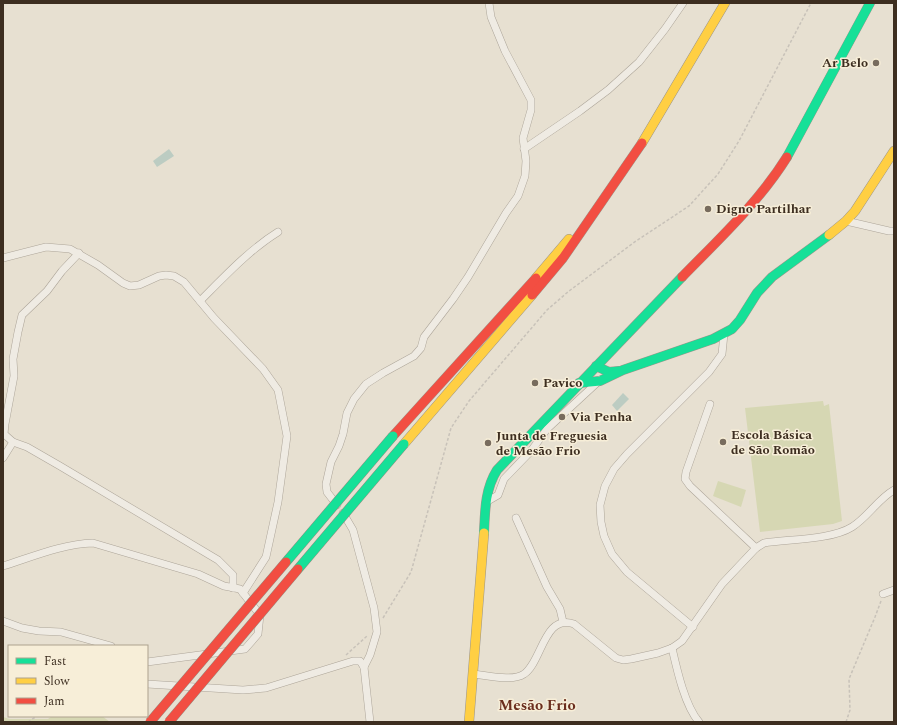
<svg xmlns="http://www.w3.org/2000/svg" width="897" height="725" viewBox="0 0 897 725" font-family="Spectral,serif">
  <rect width="100%" height="100%" fill="#e7e0d1"/>
  <g fill="#d6d7b3">
    <path d="M823,401l1,5 5,-2 13,117 -9,3 -73,8 -15,-124z"/>
    <path d="M718,481l28,9 -5,17 -28,-11z"/>
    <path d="M52,716h50l8,6h-107v-5l7,2h38z"/>
  </g>
  <g fill="#bcccc2">
    <path d="M169,149l5,7 -17,11 -4,-6z"/>
    <path d="M623,393l6,6 -12,12 -5,-6z"/>
  </g>
  <g fill="none" stroke-linecap="round" stroke-linejoin="round">
    <defs>
      <g id="street">
        <path d="M524,149l56,-38 28,-21 31,-28 26,-33 18,-26"/>
        <path d="M846,221l43,10h5"/>
        <path d="M79,253l-17,18 -15,20 -25,24 -4,17 -5,27 1,17 -9,48 -1,10 9,8 14,5 33,19 158,94 15,15v13"/>
        <path d="M3,258l43,-11 24,2 28,16 25,18 7,3 9,-1 20,-9 7,-1 8,1 10,6 30,36 49,51 15,21 9,46 -9,66 -12,55 -23,36"/>
        <path d="M200,301c24,-24 49,-51 78,-69"/>
        <path d="M710,404l-24,68 -1,7 5,7 66,62"/>
        <path d="M3,458l10,-16"/>
        <path d="M486,502l12,-7 6,-16 27,-28 16,-22 53,-49"/>
        <path d="M337,505l-10,-13 -1,-8 5,-22 8,-16 4,-12 4,-21 7,-14 12,-15 17,-11 31,-17 7,-8 3,-11 29,-38 15,-22 38,-64 12,-17 7,-20 1,-15 -3,-23 8,-28v-10l-26,-49 -14,-34 -2,-14"/>
        <path d="M343,513l10,17 21,78 3,24 -7,23 -6,12"/>
        <path d="M516,518l31,69 13,22 3,13"/>
        <path d="M3,566c29,-9 59,-22 90,-23l105,31 26,12 16,3 20,26 -2,19 -13,15 -98,13"/>
        <path d="M883,594l11,-4"/>
        <path d="M3,621l19,7 17,3 22,1 50,14"/>
        <path d="M693,627l-66,-55 -15,-18 -8,-18 -3,-14 -1,-17 5,-19 9,-17 13,-15 82,-82 13,-18 2,-20"/>
        <path d="M672,648c5,22 13,58 27,74"/>
        <path d="M473,674c13,1 40,8 51,0 18,-12 20,-61 50,-50l42,34 7,2 8,-1 27,-6 14,-5 10,-7 40,-57 34,-36 8,-5c25,-4 67,-3 88,-16 16,-10 26,-28 42,-37"/>
        <path d="M147,684l96,6 23,-2 87,-27h7l4,6 6,55"/>
      </g>
      <g id="fast">
        <path d="M787,157l83,-154"/>
        <path d="M596,366l13,6 10,-1"/>
        <path d="M579,383l21,-2 23,-11 90,-31 19,-10 8,-9 17,-27 15,-16 57,-42"/>
        <path d="M484,533c1,-22 1,-44 13,-63l185,-193"/>
      </g>
      <g id="slow">
        <path d="M642,143l83,-140"/>
        <path d="M829,235l17,-14 9,-10 39,-60"/>
        <path d="M536,278l33,-39"/>
        <path d="M404,444l128,-149"/>
        <path d="M469,722l15,-189"/>
      </g>
      <g id="jam">
        <path d="M682,277c37,-38 77,-75 105,-120"/>
        <path d="M532,295l31,-37 79,-115"/>
        <path d="M393,436l143,-158"/>
      </g>
    </defs>
    <use href="#street" stroke="#ada599" stroke-width="8"/>
    <use href="#fast" stroke="#9c958a" stroke-width="10"/>
    <use href="#slow" stroke="#9c958a" stroke-width="10"/>
    <use href="#jam" stroke="#9c958a" stroke-width="10"/>
    <g stroke="#c8c2b9" stroke-width="1.5" stroke-dasharray="3 2" stroke-linecap="butt">
      <path d="M383,618l28,-46 40,-144 18,-27 78,-91 22,-19 67,-50 53,-35 29,-32 21,-33 72,-138"/>
      <path d="M346,655l21,-19"/>
      <path d="M28,722l9,-6"/>
      <path d="M846,722l4,-12 -1,-31 26,-62 6,-16"/>
    </g>
    <use href="#street" stroke="#efebe3" stroke-width="7"/>
    <use href="#fast" stroke="#16e098" stroke-width="9"/>
    <use href="#slow" stroke="#ffcf43" stroke-width="9"/>
    <use href="#jam" stroke="#f24e42" stroke-width="9"/>
    <defs>
      <g id="fast-bridge">
        <path d="M286,562l107,-126"/>
        <path d="M298,569l106,-125"/>
      </g>
      <g id="jam-bridge">
        <path d="M150,722l136,-160"/>
        <path d="M169,722l129,-153"/>
      </g>
    </defs>
    <use href="#fast-bridge" stroke="#928b80" stroke-width="10" stroke-linecap="butt"/>
    <use href="#jam-bridge" stroke="#928b80" stroke-width="10" stroke-linecap="butt"/>
    <use href="#fast-bridge" stroke="#16e098" stroke-width="9"/>
    <use href="#jam-bridge" stroke="#f24e42" stroke-width="9"/>
  </g>
  <g fill="#786c5e" stroke="#f7eed8" stroke-width="1.5">
    <circle cx="876" cy="63" r="4"/>
    <circle cx="708" cy="209" r="4"/>
    <circle cx="535" cy="383" r="4"/>
    <circle cx="562" cy="417" r="4"/>
    <circle cx="723" cy="442" r="4"/>
    <circle cx="488" cy="443" r="4"/>
  </g>
  <g text-anchor="middle" dominant-baseline="central" stroke-width="3" stroke-linejoin="round" paint-order="stroke">
    <g font-size="13" font-weight="bold" fill="#3d2e20" stroke="#f7eed8" text-anchor="start">
      <text x="868" y="63" text-anchor="end">Ar Belo</text>
      <text x="716" y="209">Digno Partilhar</text>
      <text x="543" y="383">Pavico</text>
      <text x="570" y="417">Via Penha</text>
      <text x="731" y="435">Escola Básica<tspan x="731" dy="15">de São Romão</tspan></text>
      <text x="496" y="436">Junta de Freguesia<tspan x="496" dy="15">de Mesão Frio</tspan></text>
    </g>
    <g font-size="15" font-weight="bold" fill="#6b2e1e" stroke="#f7eed8">
      <text x="537" y="705">Mesão Frio</text>
    </g>
  </g>
  <rect width="897" height="725" fill="none" stroke="#3d2e20" stroke-width="8"/>
  <rect x="8" y="645" width="140" height="72" fill="#f7eed8" stroke="#ada18e"/>
  <rect x="16" y="658" width="20" height="6" fill="#16e098" stroke="#ada18e"/>
  <text x="44" y="665" font-size="12" fill="#3d2e20">Fast</text>
  <rect x="16" y="678" width="20" height="6" fill="#ffcf43" stroke="#ada18e"/>
  <text x="44" y="685" font-size="12" fill="#3d2e20">Slow</text>
  <rect x="16" y="698" width="20" height="6" fill="#f24e42" stroke="#ada18e"/>
  <text x="44" y="705" font-size="12" fill="#3d2e20">Jam</text>
</svg>
